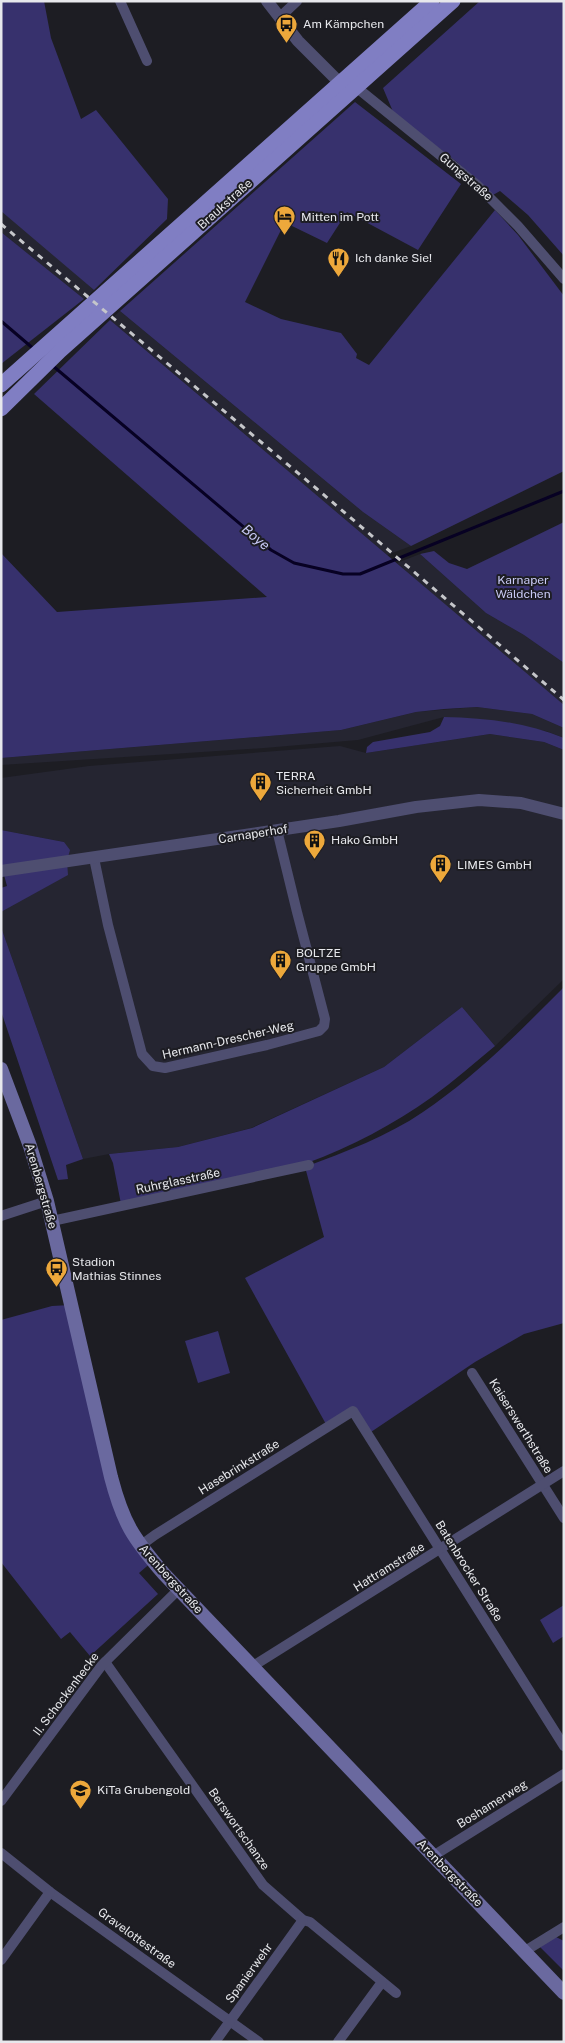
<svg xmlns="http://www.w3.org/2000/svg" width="565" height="2043" viewBox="0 0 565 2043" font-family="'Public Sans',sans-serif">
  <rect width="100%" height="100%" fill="#1d1d23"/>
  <g fill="#252531">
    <path d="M1,211l14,10 79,69 -10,9 -83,-67z"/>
    <path d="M120,311l243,201 48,34 -24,9 -277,-235z"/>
    <path d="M420,554l66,59 38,22 40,28v42l-99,-81 -68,-61z"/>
    <path d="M477,707l55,7 32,14v10l-18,-7 -102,-14 -86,23 -94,8 -263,17v-7l340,-28 75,-18z"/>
    <path d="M490,734l54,8 20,8v229l-69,67 -33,-39 -78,60 -133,61 -73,19 -69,7 -26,5 -82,-232v-15l66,-37 -3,-33 -63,-12v-52l88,-12 251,-20 26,7z"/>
  </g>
  <g fill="#37316d">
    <path d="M1,1h43l7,37 30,81 15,-9 72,89 -1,20 -73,71 -93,-79z"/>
    <path d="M480,1h84v255l-36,-41 -28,-24 -7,4 -36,-33 -63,-48 -11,-26z"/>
    <path d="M355,102l106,82 -43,66 -71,-38 -20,31 -35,-17 -10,2 -37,74 36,17 60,14 16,21 -1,4 13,7 126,-155 23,25 46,61v175l-153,75 -48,-34 -243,-201z"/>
    <path d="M1,232l83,67 -83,65z"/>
    <path d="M110,320l454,385v23l-32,-14 -55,-7 -33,2 -28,3 -75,18 -340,28v-205l56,59 210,-15 -233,-203z"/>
    <path d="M564,522v141l-40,-28 -38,-22 -66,-59 14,-3 15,12 18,6z"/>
    <path d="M444,717c42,1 81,5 120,21v12l-20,-8 -54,-8 -124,19 1,-6 6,-5 57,-10 10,-6z"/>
    <path d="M1,830l63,12 6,8 -3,11 1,14 -67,37v-24l6,-2 -6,-22z"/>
    <path d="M1,927l82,232 -17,6 2,14 -10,1 -57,-169z"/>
    <path d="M564,987v336l-40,11 -49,28 -107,72 -14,-25 -27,17 -82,-148 79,-41 -19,-70c40,-15 83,-31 118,-55 52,-35 97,-81 141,-125z"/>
    <path d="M462,1007l33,39c-21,17 -41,35 -63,51 -38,27 -81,50 -125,66l-186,41 -8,-41 -4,-9 69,-7 74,-19 132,-61z"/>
    <path d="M70,1305l41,172 42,84 -14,12 19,21 -68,62 -20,-24 -9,7 -60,-77v-242l51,-14z"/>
    <path d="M218,1331l12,42 -32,10 -13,-42z"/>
    <path d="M564,1605v31l-11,7 -13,-23z"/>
    <path d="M554,1936l10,5v30l-24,-24z"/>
  </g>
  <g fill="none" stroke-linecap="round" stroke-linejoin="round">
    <g stroke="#070123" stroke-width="3">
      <path d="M1,321l34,29"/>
      <path d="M53,366l218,184 23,13 49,11h17l204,-83"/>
    </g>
    <g stroke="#4e4e70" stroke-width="10">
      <path d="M120,1l27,60"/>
      <path d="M279,18l18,-17"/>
      <path d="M356,87l121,98 41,41 46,53"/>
      <path d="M94,858l14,67 34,129 11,12 12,2 102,-23 52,-14 5,-5 1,-7 -28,-107 -20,-82"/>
      <path d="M1,1216l46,-15"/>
      <path d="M52,1221l257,-56"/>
      <path d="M472,1373l92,145"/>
      <path d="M140,1546l15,-11 198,-124 211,335"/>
      <path d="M105,1662l158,223 40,35 7,2 86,71"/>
      <path d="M253,1666l311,-195"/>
      <path d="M1,1801l101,-136 77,-76"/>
      <path d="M1,1853l49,39 209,150"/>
      <path d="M433,1856l131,-82"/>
      <path d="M525,1951l39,-24"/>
      <path d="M1,1960l49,-68"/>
      <path d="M215,2042l88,-122"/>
      <path d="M338,2042l44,-60"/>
    </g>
    <g stroke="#4e4e70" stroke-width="12">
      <path d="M267,1l31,40 42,42"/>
      <path d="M1,871l338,-50 77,-14 63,-7 42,3 43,11"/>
    </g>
    <path stroke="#6a699f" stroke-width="14" d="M1,1069l29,77 17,55 64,276c12,46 22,61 53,97l400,419"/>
    <g stroke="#807ec3" stroke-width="15">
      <path d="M1,385l431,-384"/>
      <path d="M1,409l59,-58 393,-350"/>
    </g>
    <path stroke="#c5c6ca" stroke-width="3" stroke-dasharray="6 6" stroke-linecap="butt" d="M1,224l316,265 247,211"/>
  </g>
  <defs>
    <symbol id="bus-pin" viewBox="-11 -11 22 30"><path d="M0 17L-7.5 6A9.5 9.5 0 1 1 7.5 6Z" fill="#eda83b" stroke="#1d1d23"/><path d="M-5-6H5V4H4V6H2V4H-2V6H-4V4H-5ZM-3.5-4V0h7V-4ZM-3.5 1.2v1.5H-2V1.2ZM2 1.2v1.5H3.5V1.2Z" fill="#111"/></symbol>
    <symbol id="hotel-pin" viewBox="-11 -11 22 30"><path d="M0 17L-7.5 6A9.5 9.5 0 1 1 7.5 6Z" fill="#eda83b" stroke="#1d1d23"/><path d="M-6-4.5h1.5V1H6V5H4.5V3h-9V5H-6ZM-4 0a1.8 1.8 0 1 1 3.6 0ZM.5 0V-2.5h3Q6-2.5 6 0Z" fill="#111"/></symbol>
    <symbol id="restaurant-pin" viewBox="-11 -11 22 30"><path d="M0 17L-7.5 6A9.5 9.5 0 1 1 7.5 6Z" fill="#eda83b" stroke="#1d1d23"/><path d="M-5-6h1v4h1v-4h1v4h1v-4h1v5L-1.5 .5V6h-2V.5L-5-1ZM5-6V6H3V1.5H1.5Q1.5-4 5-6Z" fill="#111"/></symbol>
    <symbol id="building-pin" viewBox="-11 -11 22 30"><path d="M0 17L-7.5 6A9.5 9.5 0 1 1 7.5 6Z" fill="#eda83b" stroke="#1d1d23"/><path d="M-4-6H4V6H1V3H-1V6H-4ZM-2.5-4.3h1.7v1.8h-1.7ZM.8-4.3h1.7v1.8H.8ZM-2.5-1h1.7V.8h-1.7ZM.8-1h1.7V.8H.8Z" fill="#111"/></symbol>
    <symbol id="school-pin" viewBox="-11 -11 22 30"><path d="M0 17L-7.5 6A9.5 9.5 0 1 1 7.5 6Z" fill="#eda83b" stroke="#1d1d23"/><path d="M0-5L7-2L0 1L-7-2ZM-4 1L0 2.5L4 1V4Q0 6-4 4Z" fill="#111"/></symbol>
  </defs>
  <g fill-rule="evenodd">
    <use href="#bus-pin" x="274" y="12" width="25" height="34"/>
    <use href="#hotel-pin" x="272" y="204" width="25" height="34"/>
    <use href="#restaurant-pin" x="326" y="246" width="25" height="34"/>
    <use href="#building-pin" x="248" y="770" width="25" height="34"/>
    <use href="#building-pin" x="302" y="828" width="25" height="34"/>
    <use href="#building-pin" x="428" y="852" width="25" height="34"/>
    <use href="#building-pin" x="268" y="948" width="25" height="34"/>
    <use href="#bus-pin" x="44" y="1256" width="25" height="34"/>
    <use href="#school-pin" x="68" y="1778" width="25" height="34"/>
  </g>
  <g text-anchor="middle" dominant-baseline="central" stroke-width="4" stroke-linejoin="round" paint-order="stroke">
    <g font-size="12" fill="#e7e8ec" stroke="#1d1d23" text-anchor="start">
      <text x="303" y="24">Am Kämpchen</text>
      <text x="301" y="217">Mitten im Pott</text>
      <text x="355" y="258">Ich danke Sie!</text>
      <text x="276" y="776">TERRA<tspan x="276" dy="14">Sicherheit GmbH</tspan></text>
      <text x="331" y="840">Hako GmbH</text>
      <text x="457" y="865">LIMES GmbH</text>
      <text x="296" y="953">BOLTZE<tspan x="296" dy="14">Gruppe GmbH</tspan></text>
      <text x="72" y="1262">Stadion<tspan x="72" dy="14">Mathias Stinnes</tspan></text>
      <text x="97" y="1790">KiTa Grubengold</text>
    </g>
    <g font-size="12" fill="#e7e8ec" stroke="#1d1d23">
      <text transform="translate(466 177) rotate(41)">Gungstraße</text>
      <text transform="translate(225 204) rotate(-42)">Braukstraße</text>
      <text transform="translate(253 834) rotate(-9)">Carnaperhof</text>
      <text transform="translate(228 1040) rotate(-13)">Hermann-Drescher-Weg</text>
      <text transform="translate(178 1181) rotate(-12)">Ruhrglasstraße</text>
      <text transform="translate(41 1186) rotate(74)">Arenbergstraße</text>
      <text transform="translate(521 1426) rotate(58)">Kaiserswerthstraße</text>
      <text transform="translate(239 1467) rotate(-32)">Hasebrinkstraße</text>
      <text transform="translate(389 1567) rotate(-32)">Hattramstraße</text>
      <text transform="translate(469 1571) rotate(58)">Batenbrocker Straße</text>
      <text transform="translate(171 1579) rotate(48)">Arenbergstraße</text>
      <text transform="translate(66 1694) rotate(-53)">II. Schockenhecke</text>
      <text transform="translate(492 1804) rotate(-32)">Boshamerweg</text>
      <text transform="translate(239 1829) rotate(55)">Berswortschanze</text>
      <text transform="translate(450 1873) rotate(46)">Arenbergstraße</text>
      <text transform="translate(137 1938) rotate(36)">Gravelottestraße</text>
      <text transform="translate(249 1973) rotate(-54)">Spanierwehr</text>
    </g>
    <g font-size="12" fill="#c9caf5" stroke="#1d1d23">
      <text x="523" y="580">Karnaper<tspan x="523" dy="14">Wäldchen</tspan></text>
    </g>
    <g font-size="14" font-style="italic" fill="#c8c9f5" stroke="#1d1d23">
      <text transform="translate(256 537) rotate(40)">Boye</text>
    </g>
  </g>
  <rect width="565" height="2043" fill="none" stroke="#e7e8ec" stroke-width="5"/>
</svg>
